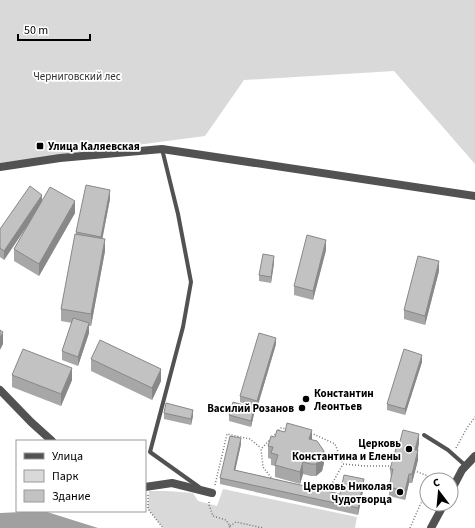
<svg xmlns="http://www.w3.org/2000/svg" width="475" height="528" viewBox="0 0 475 528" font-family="'Source Sans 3',sans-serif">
  <rect width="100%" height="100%" fill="#fff"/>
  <g fill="#d9d9d9">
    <path d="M0,0h475v164l-81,-93 -150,9 -39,56 -205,27z"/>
    <path d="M223,489l134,28 -2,11h-192l-15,-19 1,-18h18l26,2 5,8 19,5z"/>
  </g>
  <path fill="#a0a0a0" d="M44,511l54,17h-98v-15z"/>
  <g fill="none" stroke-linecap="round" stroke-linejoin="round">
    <g stroke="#747474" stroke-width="1.5" stroke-dasharray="1 2" stroke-linecap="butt">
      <path d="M311,433l24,11 8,20 22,2h28"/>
      <path d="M456,448l11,-20 8,-11"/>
      <path d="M273,480l-10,-13 -2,-18 20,-21 6,1"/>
      <path d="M215,485l12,-51 23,5 11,9"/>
      <path d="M313,488l19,-4 11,-20"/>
      <path d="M148,495v14l15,19"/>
      <path d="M209,502v3l4,11 13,4 4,6 -1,2"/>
      <path d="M230,526l6,-4 27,6"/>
      <path d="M410,528l11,-25 7,-27 -13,-5"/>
    </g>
    <g stroke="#525252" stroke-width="4">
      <path d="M162,149l16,65 13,68 -8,45 -33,125 49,35"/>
      <path d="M424,435l24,15 18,16"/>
    </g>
    <g stroke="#525252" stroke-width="8">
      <path d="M0,390l31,32 21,19"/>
      <path d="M145,487l27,-4 40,10"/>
    </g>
    <g stroke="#525252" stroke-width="8">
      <path d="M0,167l60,-9 102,-9 313,47"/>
      <path d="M451,491l11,-21 13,-14"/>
      <path d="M431,528l13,-24"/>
    </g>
  </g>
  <g fill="#a7a7a7">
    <path d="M110,199l-8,40 3,12 -14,75h-2v7l-11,33 -16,-6v-9l10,-28 -11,-2v-12l15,-77z"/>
    <path d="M42,201l33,12 -36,63 -25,-15v-12l16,-27 -26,38 -4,-3v-28z"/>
    <path d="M326,250l-13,50 -19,-5v-9z"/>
    <path d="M274,263l-3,20 -12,-2v-6z"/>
    <path d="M439,271l-14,54 -21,-6v-9z"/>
    <path d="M276,344l-19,64 -17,-6v-6z"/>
    <path d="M91,359l70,22 -9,19 -61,-29z"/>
    <path d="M422,362l-17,53 -18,-5v-6z"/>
    <path d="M12,375l60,5 -11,26 -49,-19z"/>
    <path d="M164,413l29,3 -2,9 -27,-6z"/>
    <path d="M254,414l-3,13 -22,-6v-6z"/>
    <path d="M275,437l37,3 12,23 -2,8 -6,5h-5l-8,-2 -3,10 -25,-7v-11l-4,-1v-6l-3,-1v-12z"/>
    <path d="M419,443l-1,7v10l-6,23h-3l-4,17 -16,-4v-9l2,-9 -1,-9z"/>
    <path d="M241,444l-6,26 105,24 24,-8 -6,29 -138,-31v-6z"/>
  </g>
  <g fill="#888">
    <path d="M110,190v9l-9,47v-9z"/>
    <path d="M42,195v9l-38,56v-9z"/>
    <path d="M75,201v12l-36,63v-12z"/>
    <path d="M105,239v12l-14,75v-12z"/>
    <path d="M326,240v10l-13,50v-9z"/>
    <path d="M274,256v7l-3,20v-6z"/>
    <path d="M439,261v10l-14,54v-9z"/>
    <path d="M89,323v10l-11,33v-9z"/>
    <path d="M3,332v12l-3,6v-12z"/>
    <path d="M276,338v6l-19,64v-7z"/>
    <path d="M422,355v7l-17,53v-6z"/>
    <path d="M72,368v12l-11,26v-12z"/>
    <path d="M161,369v12l-9,19v-12z"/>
    <path d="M254,408v6l-3,13v-6z"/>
    <path d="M193,410v6l-2,9v-6z"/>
    <path d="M312,430v12l-3,-3z"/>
    <path d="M419,434v9l-4,16v-9z"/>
    <path d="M241,438v6l-7,32v-6z"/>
    <path d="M418,450v10l-6,23v-9z"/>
    <path d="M324,451v12l-2,8 -6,5v-12z"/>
    <path d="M303,462v12l-3,10v-12z"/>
    <path d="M409,474v9l-4,17v-9z"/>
    <path d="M364,479v7l-6,29v-7z"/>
  </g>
  <g fill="#c2c2c2" stroke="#888">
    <path d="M86,185l24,5 -9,47 -25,-5z"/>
    <path d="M30,186l12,9 -38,56 -4,-3v-19z"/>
    <path d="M50,187l25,14 -36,63 -25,-15z"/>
    <path d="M75,234l30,5 -14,75 -30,-5z"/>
    <path d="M307,235l19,5 -13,51 -19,-5z"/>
    <path d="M263,254l11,2 -3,21 -12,-2z"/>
    <path d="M418,256l21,5 -14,55 -21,-6z"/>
    <path d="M73,318l16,5 -11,34 -16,-6z"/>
    <path d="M0,330l3,2 -3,6z"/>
    <path d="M259,333l17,5 -19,63 -17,-5z"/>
    <path d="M100,340l61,29 -9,19 -61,-29z"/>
    <path d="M23,349l49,19 -11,26 -49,-19z"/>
    <path d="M404,349l18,6 -17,54 -18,-5z"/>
    <path d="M233,402l21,6 -3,13 -22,-6z"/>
    <path d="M166,403l27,7 -2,9 -27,-6z"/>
    <path d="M287,423l25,7 -3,9 8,2 7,10 -2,8 -6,5h-5l-8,-2 -3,10 -25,-7 3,-10 -7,-2 2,-6 -5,-1 3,-10 4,1 2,-7 8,2z"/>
    <path d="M403,430l16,4 -4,16h3l-6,24h-3l-4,17 -16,-4 4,-18h-3l7,-24h2z"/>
    <path d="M230,436l11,2 -7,32 106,24 4,-19 20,4 -6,29 -138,-30z"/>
  </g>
  <g fill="#000" stroke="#fff" stroke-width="1.5">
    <rect x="36" y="142" width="8" height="8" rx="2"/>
    <circle cx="306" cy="399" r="4"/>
    <circle cx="302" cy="408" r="4"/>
    <circle cx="409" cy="449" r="4"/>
    <circle cx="400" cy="492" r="4"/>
  </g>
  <g text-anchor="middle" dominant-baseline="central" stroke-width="3.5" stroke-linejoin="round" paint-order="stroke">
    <g font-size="11" fill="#303030" stroke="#fff">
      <text x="77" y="76">Черниговский лес</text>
    </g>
    <g font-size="11" font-weight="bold" fill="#000" stroke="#fff" text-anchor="end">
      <text x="48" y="146" text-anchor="start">Улица Каляевская</text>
      <text x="314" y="393" text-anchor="start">Константин<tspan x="314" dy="13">Леонтьев</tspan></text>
      <text x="294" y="408">Василий Розанов</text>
      <text x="401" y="443">Церковь<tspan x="401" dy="13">Константина и Елены</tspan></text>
      <text x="392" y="486">Церковь Николая<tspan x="392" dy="13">Чудотворца</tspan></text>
    </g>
  </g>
  <rect x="16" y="440" width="130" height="72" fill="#ffffff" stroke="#999999"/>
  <rect x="24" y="453" width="20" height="6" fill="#525252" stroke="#999999"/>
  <text x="52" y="460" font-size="12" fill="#000000">Улица</text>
  <rect x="24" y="470" width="20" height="12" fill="#d9d9d9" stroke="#999999"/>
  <text x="52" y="480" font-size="12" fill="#000000">Парк</text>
  <rect x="24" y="490" width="20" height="12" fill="#c2c2c2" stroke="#999999"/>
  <text x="52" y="500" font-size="12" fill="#000000">Здание</text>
  <g transform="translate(439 492) rotate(344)"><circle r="19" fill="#ffffff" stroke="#999999"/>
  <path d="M0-3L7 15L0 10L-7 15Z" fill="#000000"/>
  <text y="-6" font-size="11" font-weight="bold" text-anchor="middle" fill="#000000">С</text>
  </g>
  <path d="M18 34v6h72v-6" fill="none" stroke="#000000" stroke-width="2"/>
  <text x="24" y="34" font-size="12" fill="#000000" stroke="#ffffff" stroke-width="3" paint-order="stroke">50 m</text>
</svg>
